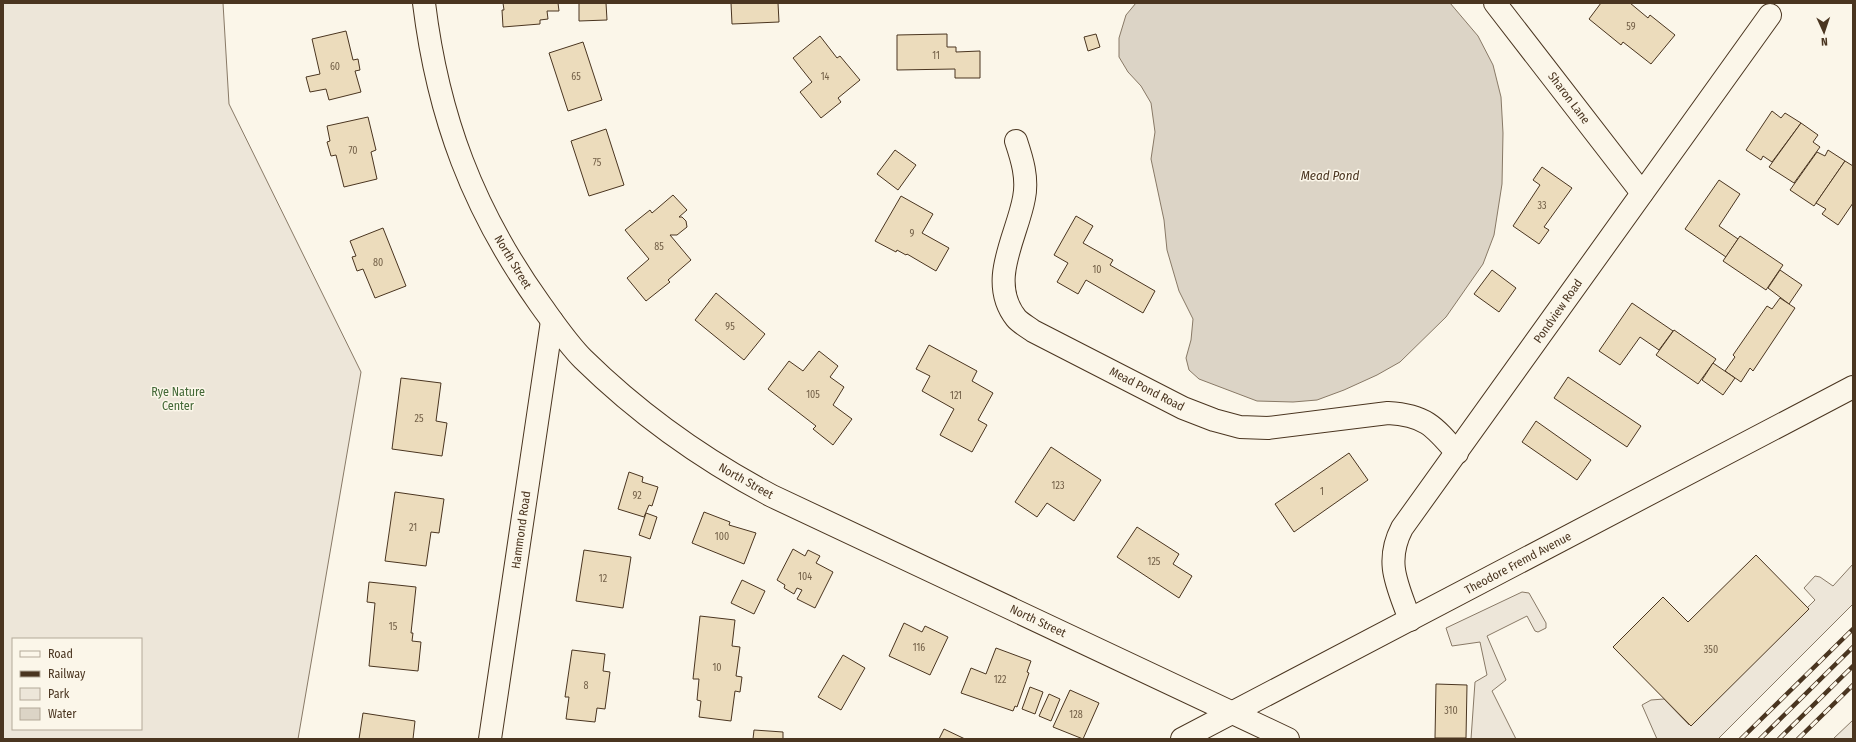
<svg xmlns="http://www.w3.org/2000/svg" width="1856" height="742" viewBox="0 0 1856 742" font-family="'Fira Sans Condensed',sans-serif">
  <rect width="100%" height="100%" fill="#fbf6e9"/>
  <g fill="#ede6d9" stroke="#887966" fill-rule="evenodd">
    <path d="M3,3h220l6,101 132,268 -63,367h-295zM13,639h128v90h-128z"/>
    <path d="M1853,564v40l-135,135h-61l-15,-34 9,-5 13,-1 25,26 126,-125 -11,-12 11,-12 5,1 13,9z"/>
    <path d="M1522,592l7,1 17,30v5l-8,4 -3,-1 -8,-15 -40,20 19,44 -14,11 24,48h-45l4,-57 12,-7 -7,-33 -28,4 -6,-18z"/>
    <path d="M1853,720v19h-20z"/>
  </g>
  <path fill="#dcd4c6" stroke="#887966" d="M1136,3h314l28,33 15,29 8,32 2,36 -1,51 -8,51 -11,29 -37,53 -46,45 -23,13 -33,15 -27,10 -24,2 -36,-1 -58,-22 -10,-9 -3,-12 5,-18 2,-21 -14,-28 -12,-41 -3,-30 -13,-61 4,-27 -4,-29 -10,-17 -13,-14 -9,-15v-19l7,-23z"/>
  <g fill="#ecdcbc" stroke="#4a3520">
    <path d="M503,3h55l1,8h-12l1,8 -8,1v4l-37,3 -1,-17h2z"/>
    <path d="M579,3h27l1,17 -28,1z"/>
    <path d="M731,3h47l1,19 -47,2z"/>
    <path d="M1601,3h29l18,15 2,-3 25,20 -24,29 -28,-22 -2,3 -32,-26z"/>
    <path d="M346,31l7,29 5,-1 2,11 -5,1 6,21 -32,8 -3,-11 -16,3 -4,-15 14,-3 -8,-35z"/>
    <path d="M947,34v13h9v5l24,-1v27h-25v-9l-58,1v-35z"/>
    <path d="M1096,34l4,13 -12,4 -4,-14z"/>
    <path d="M820,36l17,22 3,-2 20,24 -22,18 3,4 -20,16 -21,-26 12,-10 -19,-24z"/>
    <path d="M583,42l19,58 -34,11 -19,-58z"/>
    <path d="M1772,111l9,7 4,-5 16,10 -29,39 -9,-6 -2,4 -15,-10z"/>
    <path d="M368,117l8,33 -5,2 6,27 -33,8 -8,-32 -5,1 -4,-14 3,-1 -3,-15z"/>
    <path d="M1801,123l17,12 -5,7 7,5 -26,36 -25,-16z"/>
    <path d="M606,129l18,56 -35,11 -18,-55z"/>
    <path d="M895,150l21,15 -18,25 -21,-16z"/>
    <path d="M1828,150l17,11 -31,45 -24,-16 27,-38 8,4z"/>
    <path d="M1845,161l8,5v37l-15,22 -16,-11 4,-5 -10,-6z"/>
    <path d="M1542,167l30,21 -28,39 5,3 -10,14 -26,-18 27,-41 -7,-5z"/>
    <path d="M1719,180l21,14 -21,32 19,13 -12,18 -41,-28z"/>
    <path d="M673,195l14,15 -8,7h3l4,4 1,6 -10,8h-7l21,25 -23,20 2,2 -24,19 -19,-23 22,-19 -24,-29 25,-20 2,3z"/>
    <path d="M901,196l32,18 -11,19 27,15 -13,23 -29,-17 -1,1 -9,-5 -1,2 -21,-11z"/>
    <path d="M1076,216l17,10 -10,17 30,17 -3,5 45,26 -12,22 -57,-33 -8,14 -21,-12 11,-19 -14,-8z"/>
    <path d="M383,228l23,58 -31,12 -12,-29 -6,2 -5,-14 4,-1 -6,-15z"/>
    <path d="M1740,236l43,29 -17,25 -43,-29z"/>
    <path d="M1492,270l24,18 -17,24 -25,-18z"/>
    <path d="M1780,270l22,15 -13,19 -21,-16z"/>
    <path d="M716,293l49,41 -21,26 -49,-40z"/>
    <path d="M1780,298l15,10 -42,63 -3,-3 -9,14 -16,-11 10,-14 -2,-2 34,-49 5,3z"/>
    <path d="M1632,303l41,28 -14,19 -19,-13 -20,28 -21,-14z"/>
    <path d="M1674,330l42,29 -18,25 -42,-29z"/>
    <path d="M929,345l48,26 -5,10 21,12 -15,27 9,5 -15,27 -32,-17 14,-26 -32,-18 8,-15 -14,-7z"/>
    <path d="M819,351l19,15 -8,11 14,10 -11,18 19,14 -19,26 -20,-16 3,-3 -48,-37 21,-28 14,10z"/>
    <path d="M1713,363l22,15 -12,17 -21,-15z"/>
    <path d="M1568,377l73,49 -14,21 -73,-49z"/>
    <path d="M401,378l40,5 -5,38 11,2 -5,33 -50,-7z"/>
    <path d="M1536,421l55,39 -14,20 -55,-38z"/>
    <path d="M1051,447l50,33 -27,41 -27,-18 -10,14 -22,-15z"/>
    <path d="M1349,453l19,27 -74,52 -19,-28z"/>
    <path d="M629,472l14,5 -1,5 16,5 -6,19 -3,-1 -5,12 -26,-8z"/>
    <path d="M395,492l49,7 -5,34 -8,-1 -5,34 -41,-5z"/>
    <path d="M704,512l26,10 -1,3 27,8 -12,31 -52,-21z"/>
    <path d="M646,513l11,4 -7,22 -11,-4z"/>
    <path d="M1137,527l42,27 -6,10 19,12 -13,22 -62,-41z"/>
    <path d="M793,549l12,7 3,-6 12,6 -4,7 17,9 -18,36 -18,-9 5,-9 -5,-2 -3,6 -10,-6 1,-3 -8,-5z"/>
    <path d="M584,550l47,7 -8,51 -47,-7z"/>
    <path d="M1756,555l53,54 -118,117 -78,-79 50,-50 25,25z"/>
    <path d="M742,580l23,11 -11,23 -23,-11z"/>
    <path d="M369,582l47,5 -5,46h2l-1,8 9,1 -3,29 -49,-5 6,-63 -8,-1z"/>
    <path d="M700,616l35,4 -3,26 8,1 -4,29 6,1 -2,15 -5,-1 -4,30 -32,-4 2,-16 -4,-1 2,-21h-6z"/>
    <path d="M904,623l18,9 3,-6 23,11 -18,38 -41,-19z"/>
    <path d="M996,648l35,13 -4,11 2,1 -12,34 -2,-1 -2,5 -52,-18 10,-25 15,6z"/>
    <path d="M572,650l33,4 -2,17 7,1 -5,37 -8,-1 -2,14 -29,-3 3,-22h-4z"/>
    <path d="M843,655l22,13 -24,42 -23,-13z"/>
    <path d="M1436,684l31,1 -1,53h-31z"/>
    <path d="M1030,687l13,5 -8,22 -13,-5z"/>
    <path d="M1070,690l29,13 -16,36 -30,-12z"/>
    <path d="M1049,694l11,5 -9,22 -12,-5z"/>
    <path d="M363,713l52,8 -2,18h-54z"/>
    <path d="M944,729l21,10h-26z"/>
    <path d="M754,730l29,2v7h-30z"/>
  </g>
  <g fill="none" stroke-linecap="round" stroke-linejoin="round">
    <defs>
      <g id="street">
        <path d="M1495,3l147,190"/>
        <path d="M1016,141c6,18 12,37 8,57 -7,39 -37,83 -8,120 4,5 12,9 17,13l150,77 31,12 26,7 28,1 120,-15c37,2 46,13 69,40"/>
        <path d="M1410,620c-12,-34 -26,-57 -8,-92l368,-513"/>
        <path d="M490,739l62,-418"/>
      </g>
      <g id="secondary">
        <path d="M424,3c14,114 49,207 116,301 13,18 27,39 43,55 56,55 119,100 189,137l516,243"/>
        <path d="M1182,739l671,-352"/>
      </g>
    </defs>
    <use href="#street" stroke="#4a3520" stroke-width="24"/>
    <use href="#secondary" stroke="#4a3520" stroke-width="24"/>
    <use href="#street" stroke="#fbf6e9" stroke-width="22"/>
    <use href="#secondary" stroke="#fbf6e9" stroke-width="22"/>
    <defs>
      <g id="rail">
        <path d="M1741,739l112,-110"/>
        <path d="M1760,739l93,-92"/>
        <path d="M1779,739l74,-73"/>
        <path d="M1798,739l55,-54"/>
      </g>
    </defs>
    <use href="#rail" stroke="#4a3520" stroke-width="4.5"/>
    <use href="#rail" stroke="#fbf6e9" stroke-width="3" stroke-dasharray="9" stroke-linecap="butt"/>
  </g>
  <g text-anchor="middle" dominant-baseline="central" stroke-width="3" stroke-linejoin="round" paint-order="stroke">
    <g font-size="10" fill="#725f47">
      <text x="1631" y="27">59</text>
      <text x="936" y="56">11</text>
      <text x="335" y="67">60</text>
      <text x="576" y="77">65</text>
      <text x="825" y="77">14</text>
      <text x="353" y="151">70</text>
      <text x="597" y="163">75</text>
      <text x="1542" y="206">33</text>
      <text x="912" y="234">9</text>
      <text x="659" y="247">85</text>
      <text x="378" y="263">80</text>
      <text x="1097" y="270">10</text>
      <text x="730" y="327">95</text>
      <text x="813" y="395">105</text>
      <text x="956" y="396">121</text>
      <text x="419" y="419">25</text>
      <text x="1058" y="486">123</text>
      <text x="1322" y="492">1</text>
      <text x="637" y="496">92</text>
      <text x="413" y="528">21</text>
      <text x="722" y="537">100</text>
      <text x="1154" y="562">125</text>
      <text x="805" y="577">104</text>
      <text x="603" y="579">12</text>
      <text x="393" y="627">15</text>
      <text x="919" y="648">116</text>
      <text x="1711" y="650">350</text>
      <text x="717" y="668">10</text>
      <text x="1000" y="680">122</text>
      <text x="586" y="686">8</text>
      <text x="1451" y="711">310</text>
      <text x="1076" y="715">128</text>
    </g>
    <g font-size="12" fill="#4a3520" stroke="#fbf6e9">
      <text transform="translate(1569 98) rotate(53)">Sharon Lane</text>
      <text transform="translate(513 262) rotate(59)">North Street</text>
      <text transform="translate(1558 311) rotate(-55)">Pondview Road</text>
      <text transform="translate(1147 389) rotate(27)">Mead Pond Road</text>
      <text transform="translate(746 481) rotate(29)">North Street</text>
      <text transform="translate(521 530) rotate(-82)">Hammond Road</text>
      <text transform="translate(1518 563) rotate(-28)">Theodore Fremd Avenue</text>
      <text transform="translate(1038 621) rotate(25)">North Street</text>
    </g>
    <g font-size="12" fill="#436837" stroke="#fbf6e9">
      <text x="178" y="392">Rye Nature<tspan x="178" dy="14">Center</tspan></text>
    </g>
    <g font-size="13" font-style="italic" fill="#4a3520" stroke="#fbf6e9">
      <text x="1330" y="175">Mead Pond</text>
    </g>
  </g>
  <rect width="1856" height="742" fill="none" stroke="#4a3520" stroke-width="8"/>
  <rect x="12" y="638" width="130" height="92" fill="#fbf6e9" stroke="#b4a999"/>
  <rect x="20" y="651" width="20" height="6" fill="#fbf6e9" stroke="#b4a999"/>
  <text x="48" y="658" font-size="12" fill="#4a3520">Road</text>
  <rect x="20" y="671" width="20" height="6" fill="#4a3520" stroke="#b4a999"/>
  <text x="48" y="678" font-size="12" fill="#4a3520">Railway</text>
  <rect x="20" y="688" width="20" height="12" fill="#ede6d9" stroke="#b4a999"/>
  <text x="48" y="698" font-size="12" fill="#4a3520">Park</text>
  <rect x="20" y="708" width="20" height="12" fill="#dcd4c6" stroke="#b4a999"/>
  <text x="48" y="718" font-size="12" fill="#4a3520">Water</text>
  <g transform="translate(1824 32) rotate(177)" stroke="#fbf6e9" stroke-width="3" paint-order="stroke">
  <path d="M0-3L7 15L0 10L-7 15Z" fill="#4a3520"/>
  <text y="-6" font-size="11" font-weight="bold" text-anchor="middle" fill="#4a3520">N</text>
  </g>
</svg>
